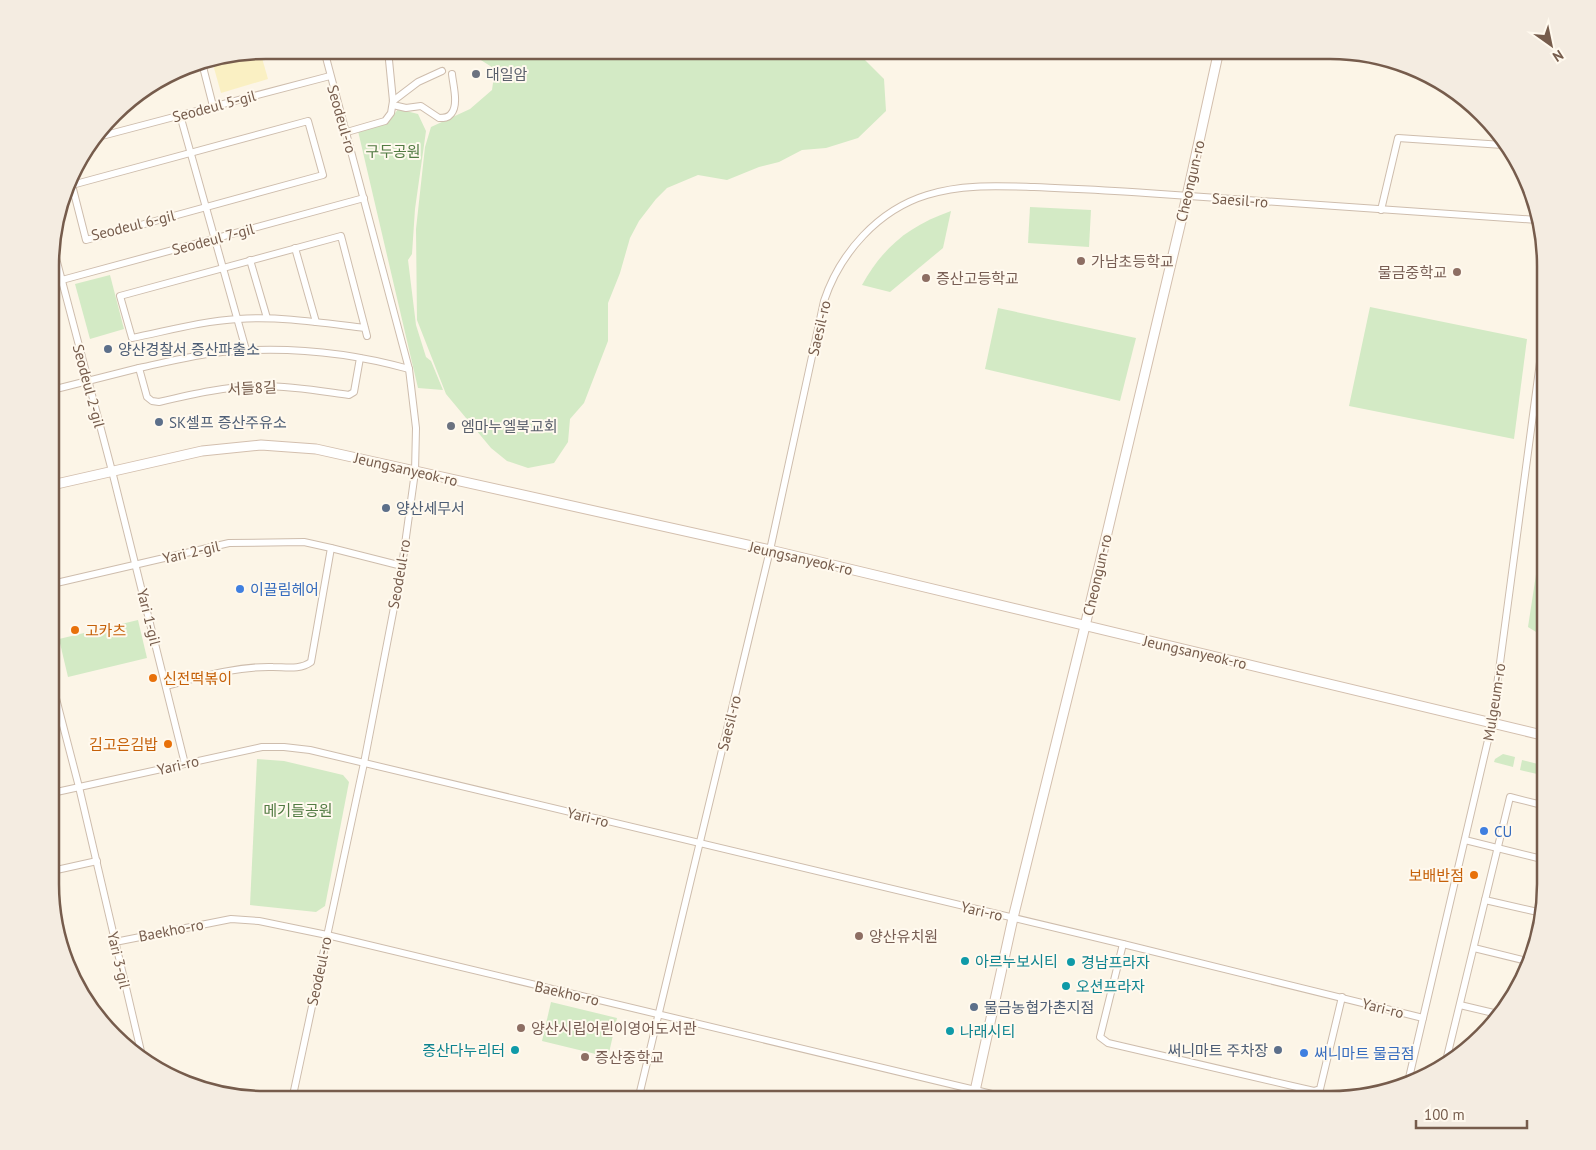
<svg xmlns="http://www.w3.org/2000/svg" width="1596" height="1150" viewBox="0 0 1596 1150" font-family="'PT Sans','Noto Sans KR',sans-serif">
  <rect width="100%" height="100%" fill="#fcf5e7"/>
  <g fill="#d3eac5">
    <path d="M465,50h390l29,29 2,32 -28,27 -32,10 -24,2 -23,12 -20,5 -32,13 -29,-5 -31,13 -11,11 -17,22 -9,17 -10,35 -12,30v38l-24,62 -14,16 -2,23 -14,21 -26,5 -21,-7 -16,-13 -45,-54 -29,-74 -1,-91 9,-82 6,-20 39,-18 22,-19 3,-21z"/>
    <path d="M398,109l20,5 8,17 -11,78 -3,45 -4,6 8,65 10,32 5,4 12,29 -25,-2 -60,-257c18,-6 30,-6 40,-22z"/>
    <path d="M1030,207l61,3 -2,37 -61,-4z"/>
    <path d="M951,211l-8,37 -53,44 -28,-7c22,-39 47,-59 89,-74z"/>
    <path d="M110,275l14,54 -34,10 -15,-55z"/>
    <path d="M1370,307l157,32 -13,100 -165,-33z"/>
    <path d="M998,308l138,30 -16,63 -135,-32z"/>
    <path d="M1537,568l9,3v67l-18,-11z"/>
    <path d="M138,620l9,38 -79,19 -9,-38z"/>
    <path d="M1503,754l12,3 -2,10 -19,-5 1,-3z"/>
    <path d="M257,759l27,2 59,14 6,7 -24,124 -9,6 -66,-7z"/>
    <path d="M1522,760l24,6v10l-26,-6z"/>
    <path d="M551,1002l66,16 -9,39 -66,-16z"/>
  </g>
  <path fill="#faf0c3" d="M260,51l8,28 -47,14 -9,-32z"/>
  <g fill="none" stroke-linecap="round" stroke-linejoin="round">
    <defs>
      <g id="street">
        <path d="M202,63l11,43"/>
        <path d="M393,101l25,-19 24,-11"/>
        <path d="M393,105l13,3 15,-2 18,12c5,0 9,0 12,-4 8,-9 2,-29 1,-40"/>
        <path d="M180,115l66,235"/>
        <path d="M308,121l15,54 -237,65 -14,-55z"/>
        <path d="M347,132l38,-11 6,-8 2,-12 -5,-51"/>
        <path d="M98,137l232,-61"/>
        <path d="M1381,210l17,-72 105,7"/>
        <path d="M52,243l60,228 73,293"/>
        <path d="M295,248l21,74"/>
        <path d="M250,260l17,58"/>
        <path d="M62,280l302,-82"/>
        <path d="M365,328c-42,-5 -85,-12 -127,-9 -36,2 -71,12 -106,19l-12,-42 221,-60 24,92 2,8"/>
        <path d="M139,368c28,-6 55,-13 83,-16 63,-6 126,0 187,17"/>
        <path d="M52,390l87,-22 8,29 5,4 7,1c34,-8 69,-16 104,-16 29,0 57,5 86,9l5,-3 6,-34"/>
        <path d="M52,584l177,-41 75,-1 27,6 71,18"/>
        <path d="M52,683l27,104 64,273"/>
        <path d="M166,686c35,-9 71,-20 107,-19 13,0 27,3 38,-5l20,-114"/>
        <path d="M52,793l210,-46h22l26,3 813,194 300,74"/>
        <path d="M1465,840l81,20"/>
        <path d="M52,871l45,-10"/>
        <path d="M1485,900l57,13"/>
        <path d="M115,942l116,-23 28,2 68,14 690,165"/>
        <path d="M1123,944l-23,93 8,6 206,48 6,-2 22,-92"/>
        <path d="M1474,948l57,14"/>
        <path d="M1460,1005l42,10"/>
        <path d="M1446,1061l64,-264 36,9"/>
        <path d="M1408,1082l84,-359 54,-406"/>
        <path d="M292,1100l72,-337 38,-197 13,-94 1,-44 -7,-59 -85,-319"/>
        <path d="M638,1100l132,-550 54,-249c16,-48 54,-91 103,-106 35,-11 71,-9 107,-8 37,2 74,3 112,6 130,9 260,19 391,27"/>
      </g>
      <g id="secondary">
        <path d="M52,485l150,-34 59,-6 55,4 454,101 776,186"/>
        <path d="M973,1100l40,-182 72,-292 102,-430 32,-146"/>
      </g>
    </defs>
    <use href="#street" stroke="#cebdad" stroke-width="8"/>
    <use href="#secondary" stroke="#d3bfae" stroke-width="11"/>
    <use href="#street" stroke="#fff" stroke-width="6"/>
    <use href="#secondary" stroke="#fff" stroke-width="9"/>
  </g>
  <g fill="#6b7280" stroke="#fff9ee" stroke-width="2">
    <circle cx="476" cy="74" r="5"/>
    <circle cx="451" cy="426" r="5"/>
  </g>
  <g fill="#8d6e63" stroke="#fff9ee" stroke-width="2">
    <circle cx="1081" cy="261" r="5"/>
    <circle cx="1457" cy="272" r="5"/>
    <circle cx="926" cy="278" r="5"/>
    <circle cx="859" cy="936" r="5"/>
    <circle cx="521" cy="1028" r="5"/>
    <circle cx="585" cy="1057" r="5"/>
  </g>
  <g fill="#5c6f8a" stroke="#fff9ee" stroke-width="2">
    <circle cx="108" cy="349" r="5"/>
    <circle cx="159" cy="422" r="5"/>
    <circle cx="386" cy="508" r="5"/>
    <circle cx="974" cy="1007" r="5"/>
    <circle cx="1278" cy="1050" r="5"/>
  </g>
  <g fill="#3f7fe0" stroke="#fff9ee" stroke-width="2">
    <circle cx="240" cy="589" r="5"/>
    <circle cx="1484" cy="831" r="5"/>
    <circle cx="1304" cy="1053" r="5"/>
  </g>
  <g fill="#e8710a" stroke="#fff9ee" stroke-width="2">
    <circle cx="75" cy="630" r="5"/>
    <circle cx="153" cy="678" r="5"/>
    <circle cx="168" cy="744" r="5"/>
    <circle cx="1474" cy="875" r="5"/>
  </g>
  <g fill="#0f9aa8" stroke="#fff9ee" stroke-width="2">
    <circle cx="965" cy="961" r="5"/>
    <circle cx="1071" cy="962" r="5"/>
    <circle cx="1066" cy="986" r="5"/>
    <circle cx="950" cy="1031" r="5"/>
    <circle cx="515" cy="1050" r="5"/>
  </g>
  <g text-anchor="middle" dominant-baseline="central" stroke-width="4" stroke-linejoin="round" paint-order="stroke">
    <g font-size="15" fill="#5b616d" stroke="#fff9ee" text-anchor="start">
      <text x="486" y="74">대일암</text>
      <text x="461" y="426">엠마누엘북교회</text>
    </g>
    <g font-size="15" fill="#765c4c" stroke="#fff9ee">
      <text transform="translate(214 106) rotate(-15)">Seodeul 5-gil</text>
      <text transform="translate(342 119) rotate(74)">Seodeul-ro</text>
      <text transform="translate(1190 181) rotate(-77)">Cheongun-ro</text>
      <text transform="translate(1240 200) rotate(4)">Saesil-ro</text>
      <text transform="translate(133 225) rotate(-14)">Seodeul 6-gil</text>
      <text transform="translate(213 239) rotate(-15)">Seodeul 7-gil</text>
      <text transform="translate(819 328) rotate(-77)">Saesil-ro</text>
      <text transform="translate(89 386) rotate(75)">Seodeul 2-gil</text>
      <text transform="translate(252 388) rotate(-3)">서들8길</text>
      <text transform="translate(406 469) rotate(13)">Jeungsanyeok-ro</text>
      <text transform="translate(191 552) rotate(-13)">Yari 2-gil</text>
      <text transform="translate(801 558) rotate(13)">Jeungsanyeok-ro</text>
      <text transform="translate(399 574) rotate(-80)">Seodeul-ro</text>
      <text transform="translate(1097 575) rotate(-77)">Cheongun-ro</text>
      <text transform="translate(149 617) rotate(76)">Yari 1-gil</text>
      <text transform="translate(1195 652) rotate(13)">Jeungsanyeok-ro</text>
      <text transform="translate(1494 702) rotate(-81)">Mulgeum-ro</text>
      <text transform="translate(729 723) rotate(-76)">Saesil-ro</text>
      <text transform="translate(178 765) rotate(-13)">Yari-ro</text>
      <text transform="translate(588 817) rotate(14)">Yari-ro</text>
      <text transform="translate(982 911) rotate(13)">Yari-ro</text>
      <text transform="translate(171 930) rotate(-11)">Baekho-ro</text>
      <text transform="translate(119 960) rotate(77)">Yari 3-gil</text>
      <text transform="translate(319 971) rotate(-78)">Seodeul-ro</text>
      <text transform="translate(567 993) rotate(13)">Baekho-ro</text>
      <text transform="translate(1383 1008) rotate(14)">Yari-ro</text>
    </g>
    <g font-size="15" fill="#527b43" stroke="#fff9ee">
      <text x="393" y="151">구두공원</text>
      <text x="298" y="810">메기들공원</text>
    </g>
    <g font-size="15" fill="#785e54" stroke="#fff9ee" text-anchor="start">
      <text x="1091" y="261">가남초등학교</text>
      <text x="1447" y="272" text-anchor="end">물금중학교</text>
      <text x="936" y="278">증산고등학교</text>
      <text x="869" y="936">양산유치원</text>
      <text x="531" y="1028">양산시립어린이영어도서관</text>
      <text x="595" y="1057">증산중학교</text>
    </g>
    <g font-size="15" fill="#4e5e75" stroke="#fff9ee" text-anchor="start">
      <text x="118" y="349">양산경찰서 증산파출소</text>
      <text x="169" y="422">SK셀프 증산주유소</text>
      <text x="396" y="508">양산세무서</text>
      <text x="984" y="1007">물금농협가촌지점</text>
      <text x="1268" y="1050" text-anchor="end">써니마트 주차장</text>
    </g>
    <g font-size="15" fill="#366cbe" stroke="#fff9ee" text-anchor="start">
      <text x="250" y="589">이끌림헤어</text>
      <text x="1494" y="831">CU</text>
      <text x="1314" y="1053">써니마트 물금점</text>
    </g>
    <g font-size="15" fill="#c56008" stroke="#fff9ee" text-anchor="start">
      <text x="85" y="630">고카츠</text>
      <text x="163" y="678">신전떡볶이</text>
      <text x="158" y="744" text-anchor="end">김고은김밥</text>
      <text x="1464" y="875" text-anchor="end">보배반점</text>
    </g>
    <g font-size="15" fill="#0d838f" stroke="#fff9ee" text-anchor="start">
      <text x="975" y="961">아르누보시티</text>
      <text x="1081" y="962">경남프라자</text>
      <text x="1076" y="986">오션프라자</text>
      <text x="960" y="1031">나래시티</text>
      <text x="505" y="1050" text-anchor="end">증산다누리터</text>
    </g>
  </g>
  <path d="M0 0H1596V1150H0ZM266 59H1330A207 207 0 0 1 1537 266V884A207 207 0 0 1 1330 1091H266A207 207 0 0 1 59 884V266A207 207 0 0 1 266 59Z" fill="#f4ece1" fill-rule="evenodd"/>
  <path fill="none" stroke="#765c4c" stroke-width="2.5" d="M266 59H1330A207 207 0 0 1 1537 266V884A207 207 0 0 1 1330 1091H266A207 207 0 0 1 59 884V266A207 207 0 0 1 266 59Z"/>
  <g transform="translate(1551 45) rotate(147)" stroke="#fff9ee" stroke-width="4" paint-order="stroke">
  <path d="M0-4L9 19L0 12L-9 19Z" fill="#765c4c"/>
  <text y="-8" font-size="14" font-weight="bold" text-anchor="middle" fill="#765c4c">N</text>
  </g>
  <path d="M1416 1120v8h111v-8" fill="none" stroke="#765c4c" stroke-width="2.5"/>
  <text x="1424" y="1120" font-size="15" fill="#765c4c" stroke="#fff9ee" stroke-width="4" paint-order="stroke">100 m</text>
</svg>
